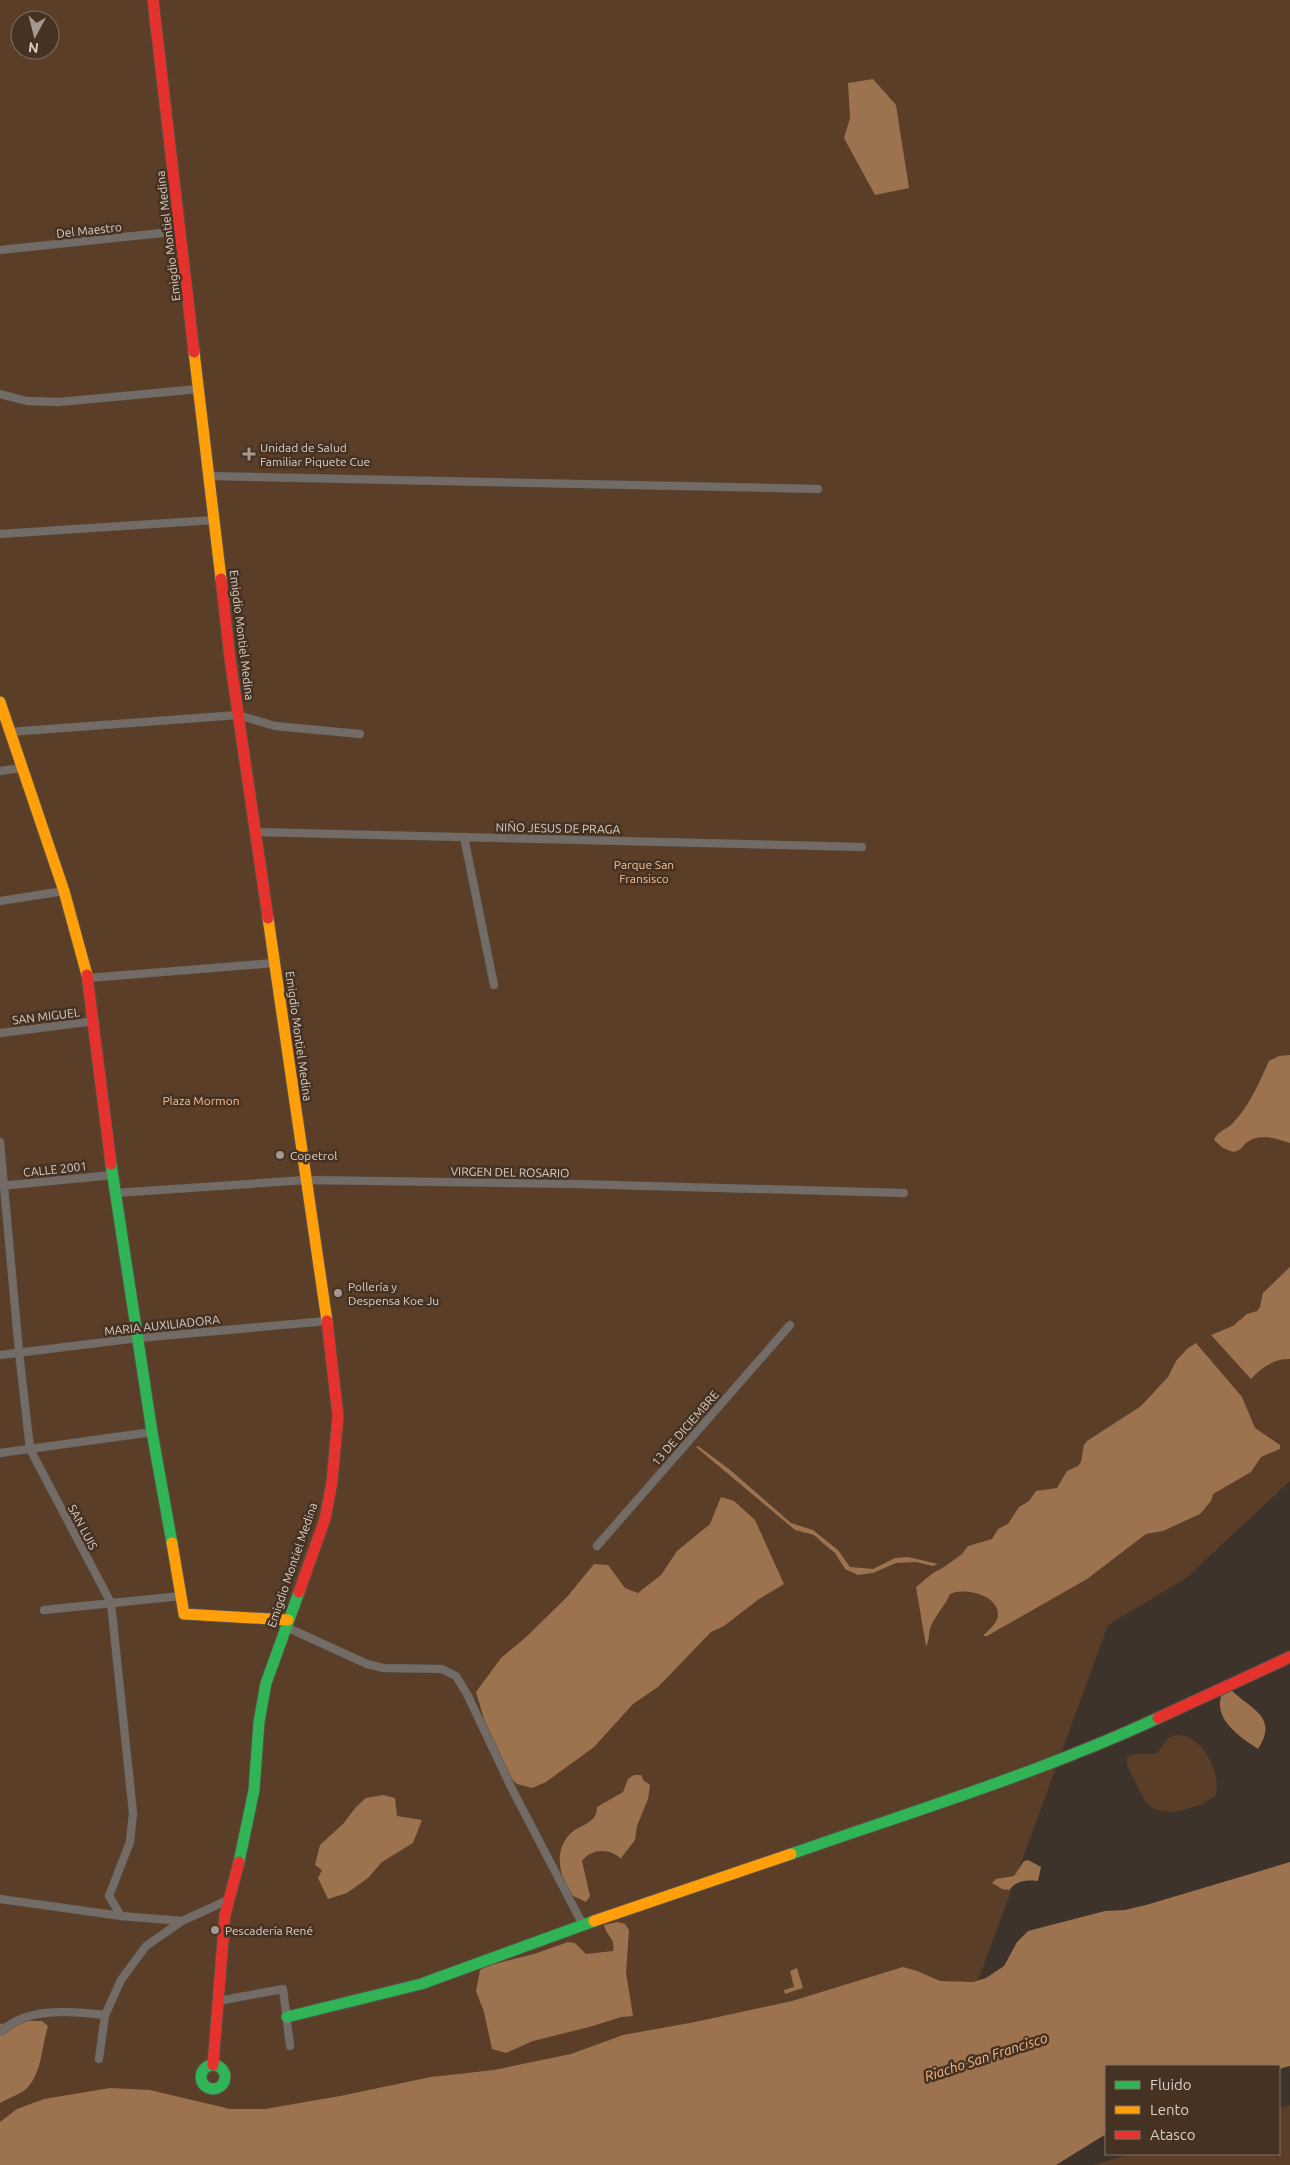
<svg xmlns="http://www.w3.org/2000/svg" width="1290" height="2165" viewBox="0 0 1290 2165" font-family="Ubuntu,sans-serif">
  <rect width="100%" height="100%" fill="#3d332b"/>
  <g fill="#5a3e28" fill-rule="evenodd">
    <path d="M0,0h1290v1481l-104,97 -78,47 -183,501 -925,39zM20,20h30v30h-30z"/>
    <path d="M1175,1735c27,-2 46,36 41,60l-15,10 -26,7 -14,-1 -8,-3 -8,-7 -18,-36v-8c8,-6 20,-2 30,-4l11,-15z"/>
    <path d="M1290,2105v60h-197l37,-11h149v-46z"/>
  </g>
  <g fill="#9d724e">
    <path d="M873,79l23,26 13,83 -34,7 -31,-57 6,-20 -2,-35z"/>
    <path d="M1290,1055v88c-13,-4 -28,-10 -41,-2 -8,5 -6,9 -16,11l-10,-4 -9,-8c3,-8 11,-10 17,-15 18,-18 28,-42 38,-64l10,-5z"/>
    <path d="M1290,1267v92c-15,-1 -29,9 -39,20l-40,-44 22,-9 14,-12 10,-3 3,-4 3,-14z"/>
    <path d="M1196,1343l46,54 13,31 25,17v4l-19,8 -10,15 -38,22 -2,7 -11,13 -37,17 -17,3 -59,45 -100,57h-4c5,-6 15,-12 15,-22 0,-19 -34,-27 -48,-20 -5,12 -14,20 -19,32 -3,7 -1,14 -5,20l-10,-59 17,-14 11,-6 18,-13 6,-8 24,-7 6,-10 10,-5 11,-17 10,-6 7,-10 21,-3 10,-17 11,-5 3,-4 3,-17 3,-4 54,-35 27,-29 8,-16 11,-12z"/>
    <path d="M698,1446l31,23 62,54 22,7 25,20 12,17 23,2 22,-11 13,-1 30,7 -5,2 -17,-4 -20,1 -23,10 -15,2 -13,-6 -10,-16 -11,-9 -10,-9 -19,-5 -99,-83z"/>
    <path d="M721,1497l13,4 21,19 29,64 -25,15 -35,27 -13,6 -53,55 -25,17 -39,43 -48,35 -14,6 -15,-4 -11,-10 -22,-55 -8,-27 25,-34 24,-20 42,-41 27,-33 14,1 17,23 13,5 23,-18 16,-24 33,-27z"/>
    <path d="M1230,1689c21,21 49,27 28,60 -20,-13 -49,-33 -34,-59z"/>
    <path d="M634,1775h7l3,6 6,4 -2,14 -11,27 -2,14 -14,18 1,2c-11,-12 -30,-12 -40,1l8,35 -4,6 -13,-6c-13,-17 -20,-43 -4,-61 10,-11 28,-10 28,-28l26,-15 5,-13z"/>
    <path d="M383,1795l12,3 2,18 25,4 -9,23 -31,19 -14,16 -21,15 -19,6 -10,-21 4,-8 -7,-5 5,-20 23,-21 13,-17 10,-9z"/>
    <path d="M1028,1860l13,7 -3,14c-13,-1 -20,-1 -29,9l-7,-1 -10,-6 4,-4 18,-3 10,-15z"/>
    <path d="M1290,1862v204l-11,3v-3h-173v68l-50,31h-1056v-43l17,-13 27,-10 66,-11 40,2 80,19h35l75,-13 91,-19 63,-7 77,-16 52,-19 72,-13 97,-21 111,-34 14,4 23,10 33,1 13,-4 18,-12 13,-24 11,-11 77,-20 20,-1 21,-5z"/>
    <path d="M618,1922l7,2 4,6 -3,43 7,43 -12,1 -28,9 -60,15 -27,12 -14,-4 -8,-37 -8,-21 4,-21 6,-4 48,-12 34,-12 7,1 11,11 27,-3c3,-13 -7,-15 -9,-26z"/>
    <path d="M797,1968l6,20 -18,6 -1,-4 10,-3 -4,-16z"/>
    <path d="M22,2021h20l6,5c-6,18 -6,46 -20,61 -6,7 -20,11 -28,16v-79z"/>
  </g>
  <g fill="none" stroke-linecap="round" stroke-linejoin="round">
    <defs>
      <g id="street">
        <path d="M0,250l181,-19"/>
        <path d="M0,394l27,7 32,1 140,-13"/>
        <path d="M209,476l609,13"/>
        <path d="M0,534l214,-14"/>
        <path d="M9,732l229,-17 37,11 85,8"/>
        <path d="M0,771l21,-3"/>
        <path d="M255,832l607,15"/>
        <path d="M464,837l30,148"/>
        <path d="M0,901l64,-10"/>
        <path d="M88,978l186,-15"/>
        <path d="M0,1033l95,-12"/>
        <path d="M0,1142l19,210 11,97 81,154 22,210 -3,29 -21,54 12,20"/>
        <path d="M0,1186l113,-11"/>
        <path d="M115,1193l191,-13 270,4 328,9"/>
        <path d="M0,1355l138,-17 189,-17"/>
        <path d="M0,1453l152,-21"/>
        <path d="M597,1546l193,-221"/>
        <path d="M44,1610l137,-14"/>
        <path d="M286,1627l81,37 16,4 59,1 14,7 11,18 46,97 70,134"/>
        <path d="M0,1899l121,17 61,5 46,-21"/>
        <path d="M218,2001l65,-12 7,57"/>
        <path d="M2,2031c25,-24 70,-20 103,-16"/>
        <path d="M99,2059l6,-44 16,-35 25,-34 36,-25"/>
      </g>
      <g id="fast">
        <path d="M111,1164l41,268 20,111"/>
        <path d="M791,1854c123,-43 248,-81 367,-136"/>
        <path d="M239,1862l15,-72 5,-68 7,-39 33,-91"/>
        <path d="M287,2017l134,-33 173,-63"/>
        <circle cx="213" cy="2077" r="12"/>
      </g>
      <g id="slow">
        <path d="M194,352l27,227"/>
        <path d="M0,702l64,189 23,84"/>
        <path d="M268,918l59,403"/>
        <path d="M172,1543l12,71 104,6"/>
        <path d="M594,1921l197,-67"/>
      </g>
      <g id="jam">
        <path d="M153,0l41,352"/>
        <path d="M221,579l9,80 38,259"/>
        <path d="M87,975l24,189"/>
        <path d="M299,1592l26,-73 7,-37 6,-66 -11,-95"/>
        <path d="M1158,1718l132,-61"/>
        <path d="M213,2065l12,-150 14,-53"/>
      </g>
    </defs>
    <use href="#street" stroke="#584f47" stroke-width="9"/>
    <use href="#fast" stroke="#584f47" stroke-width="13"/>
    <use href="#slow" stroke="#584f47" stroke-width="13"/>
    <use href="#jam" stroke="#584f47" stroke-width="13"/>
    <use href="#street" stroke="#736b65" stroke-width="8"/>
    <use href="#fast" stroke="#30b455" stroke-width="11"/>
    <use href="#slow" stroke="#ff9f0a" stroke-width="11"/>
    <use href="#jam" stroke="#e5322d" stroke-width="11"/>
  </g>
  <g fill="#a49890" stroke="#453223" stroke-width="2">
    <path d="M246.5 446.5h5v5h5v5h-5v5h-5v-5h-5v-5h5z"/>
    <circle cx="280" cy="1155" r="5"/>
    <circle cx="338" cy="1293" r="5"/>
    <circle cx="215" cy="1930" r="5"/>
  </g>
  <g text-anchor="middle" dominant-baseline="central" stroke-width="5" stroke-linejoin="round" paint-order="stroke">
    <g font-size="12" fill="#dbcfc6" stroke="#453223">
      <text transform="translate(89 230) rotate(-6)">Del Maestro</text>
      <text transform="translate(168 236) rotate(-97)">Emigdio Montiel Medina</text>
      <text transform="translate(242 635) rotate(83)">Emigdio Montiel Medina</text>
      <text transform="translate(558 828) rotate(1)">NIÑO JESUS DE PRAGA</text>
      <text transform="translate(46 1016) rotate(-7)">SAN MIGUEL</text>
      <text transform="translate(299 1036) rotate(82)">Emigdio Montiel Medina</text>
      <text transform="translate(55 1169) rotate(-6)">CALLE 2001</text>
      <text transform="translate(510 1172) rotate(1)">VIRGEN DEL ROSARIO</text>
      <text transform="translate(162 1325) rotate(-6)">MARIA AUXILIADORA</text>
      <text transform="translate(685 1428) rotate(-49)">13 DE DICIEMBRE</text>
      <text transform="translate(83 1527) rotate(62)">SAN LUIS</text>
      <text transform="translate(292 1565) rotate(-71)">Emigdio Montiel Medina</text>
    </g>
    <g font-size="12" fill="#dbcfc6" stroke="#453223" text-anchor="start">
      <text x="260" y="447">Unidad de Salud<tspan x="260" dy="14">Familiar Piquete Cue</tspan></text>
      <text x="290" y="1155">Copetrol</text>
      <text x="348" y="1286">Pollería y<tspan x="348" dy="14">Despensa Koe Ju</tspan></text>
      <text x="225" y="1930">Pescadería René</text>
    </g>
    <g font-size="12" fill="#f6c093" stroke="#453223">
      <text x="644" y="864">Parque San<tspan x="644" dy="14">Fransisco</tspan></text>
      <text x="201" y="1100">Plaza Mormon</text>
    </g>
    <g font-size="14" font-style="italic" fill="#feba80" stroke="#453223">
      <text transform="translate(986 2057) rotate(-18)">Riacho San Francisco</text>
    </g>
  </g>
  <rect x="1105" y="2065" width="175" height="90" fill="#453223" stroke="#817164"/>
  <rect x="1115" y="2081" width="25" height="8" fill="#30b455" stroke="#817164"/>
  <text x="1150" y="2090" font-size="15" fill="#dbcfc6">Fluido</text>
  <rect x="1115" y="2106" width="25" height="8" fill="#ff9f0a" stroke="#817164"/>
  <text x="1150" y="2115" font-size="15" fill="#dbcfc6">Lento</text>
  <rect x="1115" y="2131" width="25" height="8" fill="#e5322d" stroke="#817164"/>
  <text x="1150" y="2140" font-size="15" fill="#dbcfc6">Atasco</text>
  <g transform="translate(35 35) rotate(187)"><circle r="24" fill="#453223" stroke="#817164"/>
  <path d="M0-4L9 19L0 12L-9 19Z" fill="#a49890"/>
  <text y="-8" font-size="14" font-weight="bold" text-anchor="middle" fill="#dbcfc6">N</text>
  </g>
</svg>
